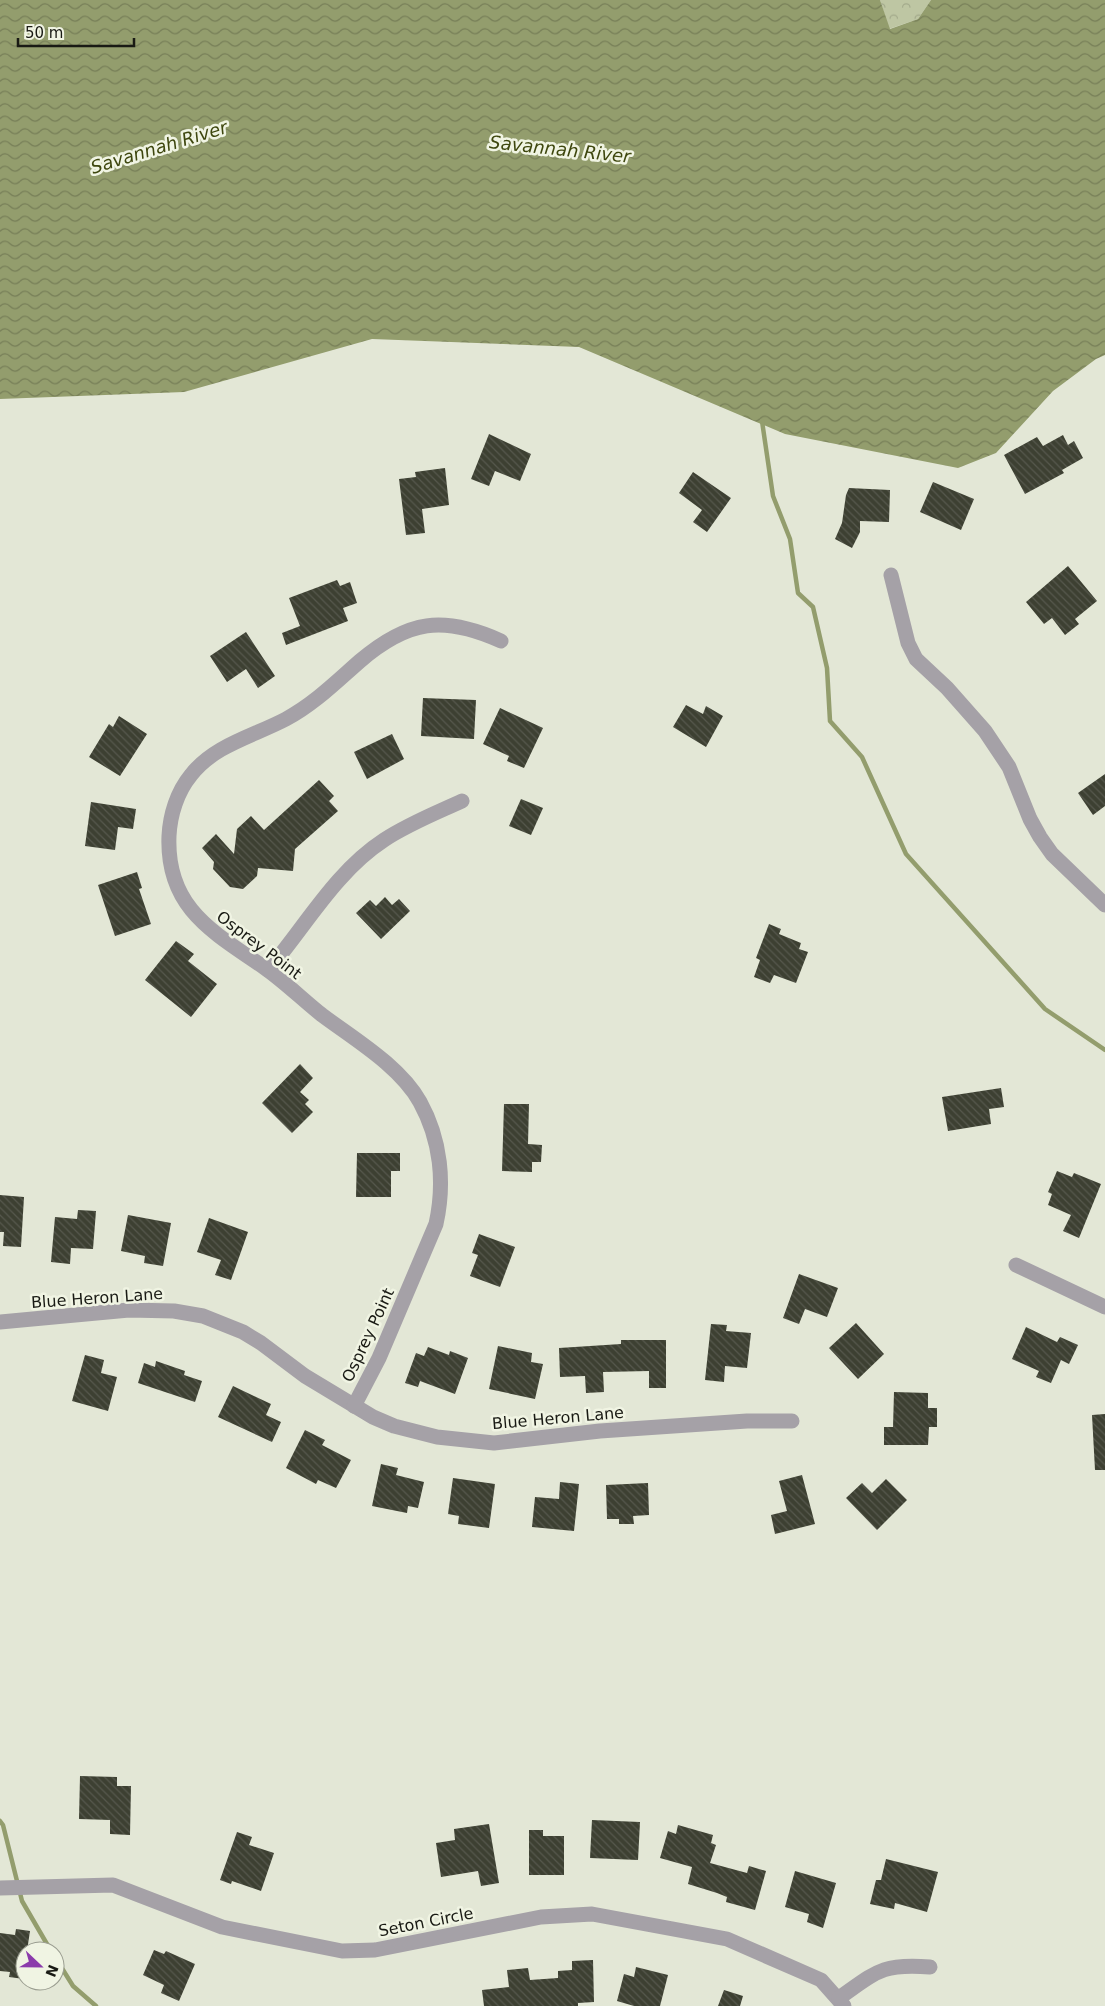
<svg xmlns="http://www.w3.org/2000/svg" width="1105" height="2006" viewBox="0 0 1105 2006" font-family="'DejaVu Sans',sans-serif">
  <defs>
    <pattern id="forest-crowns" width="20" height="18" patternUnits="userSpaceOnUse" patternTransform="scale(1.25)"><rect width="20" height="18" fill="#bec6a3"/><path d="M2 6a3 3 0 1 1 6 0M12 15a3 3 0 1 1 6 0" fill="none" stroke="#a3aa8b"/></pattern>
    <pattern id="water-waves" width="16" height="10" patternUnits="userSpaceOnUse" patternTransform="scale(1.25)"><rect width="16" height="10" fill="#939d6d"/><path d="M0 5q4-4 8 0t8 0" fill="none" stroke="#777f58"/></pattern>
    <pattern id="building-back-hatch" width="6" height="6" patternUnits="userSpaceOnUse" patternTransform="scale(1.25)"><rect width="6" height="6" fill="#3d4032"/><path d="M-1 5l2 2M0 0l6 6M5-1l2 2" fill="none" stroke="#56584d"/></pattern>
  </defs>
  <rect width="100%" height="100%" fill="#e3e7d6"/>
  <path fill="url(#forest-crowns)" d="M880,0h51l-13,19 -29,10z"/>
  <path fill="url(#water-waves)" d="M0,0h880l10,29 28,-10 13,-19h174v355l-9,4 -43,32 -57,62 -38,15 -173,-34 -206,-87 -207,-8 -188,53 -184,7z"/>
  <g fill="none" stroke-linecap="round" stroke-linejoin="round">
    <g stroke="#939d6d" stroke-width="4.5">
      <path d="M762,421l11,75 17,43 8,54 15,14 14,61 3,53 32,36 44,97 139,155 60,41"/>
      <path d="M0,1821l3,4 19,76 29,50"/>
      <path d="M55,1957l18,29 23,20"/>
    </g>
  </g>
  <g fill="url(#building-back-hatch)">
    <path d="M489,434l42,20 -11,27 -25,-10 -6,15 -18,-7z"/>
    <path d="M1063,435l5,10 6,-4 9,17 -21,12 2,3 -39,21 -21,-39 33,-18 6,9z"/>
    <path d="M445,468l4,37 -27,4 3,24 -19,2 -7,-56 17,-2 -1,-5z"/>
    <path d="M693,472l38,26 -24,34 -14,-10 9,-12 -23,-17z"/>
    <path d="M933,482l41,17 -13,31 -41,-18z"/>
    <path d="M849,488l41,2 -1,32 -29,-1v11l-8,16 -17,-9 7,-16 4,-28z"/>
    <path d="M1068,566l29,35 -22,18 4,5 -14,11 -13,-17 -8,6 -18,-22z"/>
    <path d="M337,580l3,6 10,-4 7,21 -14,5 5,13 -62,24 -4,-12 18,-7 -11,-28z"/>
    <path d="M246,632l29,44 -17,12 -12,-19 -19,13 -17,-26z"/>
    <path d="M423,698l53,2 -2,39 -53,-3z"/>
    <path d="M686,705l17,9 3,-8 17,10 -17,31 -33,-20z"/>
    <path d="M500,708l43,20 -19,40 -17,-7 2,-5 -26,-12z"/>
    <path d="M119,716l28,18 -27,42 -31,-19 20,-33 4,3z"/>
    <path d="M392,734l12,25 -37,20 -13,-27z"/>
    <path d="M1105,774v32l-12,9 -15,-22z"/>
    <path d="M319,780l15,16 -5,5 9,10 -43,38 -2,22 -35,-3 -1,8 -14,13 -13,-2 -17,-18 1,-7 -12,-14 14,-14 18,20 3,-25 14,-13 13,14z"/>
    <path d="M521,799l22,9 -12,27 -22,-9z"/>
    <path d="M91,802l45,7 -3,20 -15,-2 -3,23 -30,-4z"/>
    <path d="M137,872l5,16 -3,1 12,35 -36,12 -17,-51z"/>
    <path d="M385,897l7,8 7,-6 11,12 -29,28 -25,-26 14,-13 6,6z"/>
    <path d="M769,924l12,5 -2,5 22,9 -2,6 9,3 -12,31 -22,-8 -4,8 -16,-6 6,-17 -4,-2z"/>
    <path d="M176,941l18,13 -6,7 29,23 -26,33 -46,-37z"/>
    <path d="M300,1064l13,14 -13,14 9,8 -4,4 8,8 -21,21 -30,-30z"/>
    <path d="M1001,1088l3,19 -15,2 2,15 -43,7 -6,-34z"/>
    <path d="M504,1104h25l-1,40 14,1 -1,17h-9v10l-30,-1z"/>
    <path d="M357,1153h43v18h-9v26h-35z"/>
    <path d="M1057,1171l15,6 2,-4 27,11 -22,54 -16,-7 8,-16 -23,-10 4,-11 -4,-2z"/>
    <path d="M0,1195l24,2 -3,50 -18,-1 1,-14h-4z"/>
    <path d="M78,1210l18,1 -3,38 -22,-1 -1,16 -19,-2 4,-45 22,2z"/>
    <path d="M128,1215l43,8 -8,43 -19,-3 1,-7 -24,-5z"/>
    <path d="M209,1218l39,14 -17,48 -16,-5 6,-15 -24,-8z"/>
    <path d="M479,1234l36,13 -15,40 -30,-11 8,-21 -6,-2z"/>
    <path d="M799,1274l39,14 -11,29 -22,-8 -6,15 -16,-6z"/>
    <path d="M856,1323l28,31 -26,25 -29,-31z"/>
    <path d="M711,1324l16,1 -1,6 25,2 -4,35 -22,-2 -1,16 -19,-2z"/>
    <path d="M1026,1327l31,15 3,-5 18,8 -9,19 -8,-4 -10,23 -15,-6 3,-6 -27,-12z"/>
    <path d="M621,1340h45v48h-17v-17l-46,1 1,20 -18,1 -1,-17 -25,1 -1,-29 62,-4z"/>
    <path d="M498,1346l34,7 -1,9 12,2 -8,35 -46,-10z"/>
    <path d="M428,1347l21,8 1,-4 18,7 -13,36 -35,-13 -2,6 -13,-4 11,-30 8,3z"/>
    <path d="M85,1355l19,5 -3,13 16,4 -9,34 -36,-10z"/>
    <path d="M156,1361l29,10 -1,4 18,6 -7,21 -57,-19 6,-20 11,4z"/>
    <path d="M233,1386l38,18 -5,11 15,7 -9,20 -54,-25z"/>
    <path d="M894,1392l34,1v15h9v19h-8l-1,18h-44v-18h9z"/>
    <path d="M1105,1414v56h-10l-3,-55z"/>
    <path d="M305,1430l20,10 -3,5 29,15 -15,28 -18,-8 -2,4 -30,-16z"/>
    <path d="M381,1464l17,4 -2,7 28,7 -6,26 -10,-2 -1,7 -35,-7z"/>
    <path d="M802,1475l13,49 -40,10 -4,-19 16,-4 -8,-30z"/>
    <path d="M453,1478l42,6 -6,44 -31,-4 1,-8 -11,-2z"/>
    <path d="M886,1479l21,21 -30,30 -31,-32 16,-15 10,10z"/>
    <path d="M560,1482l19,2 -5,47 -42,-4 3,-30 24,2z"/>
    <path d="M648,1483l1,32 -16,1 1,8h-15v-5h-12l-1,-34z"/>
    <path d="M80,1776l37,1v9h14l-1,49 -20,-1v-14l-31,-1z"/>
    <path d="M592,1820l48,2 -2,38 -48,-2z"/>
    <path d="M489,1824l10,59 -18,3 -3,-15 -37,6 -5,-34 19,-3 -1,-11z"/>
    <path d="M678,1825l35,10 -2,8 5,2 -6,18 37,10 2,-7 17,5 -11,39 -29,-8 1,-5 -10,-4 -29,-9 4,-17 -32,-9 8,-27 8,3z"/>
    <path d="M529,1830h14v6h21v39h-35z"/>
    <path d="M237,1832l15,5 -3,8 25,8 -13,38 -29,-10 -1,3 -11,-4z"/>
    <path d="M886,1859l52,13 -11,40 -32,-9 -1,6 -24,-5 6,-24h5z"/>
    <path d="M795,1871l41,12 -13,45 -16,-6 2,-8 -24,-7z"/>
    <path d="M16,1929l14,2 -3,20h-2l-1,28 -15,-2 1,-5 -10,-1v-38l15,2z"/>
    <path d="M154,1950l10,4 2,-3 29,13 -16,37 -18,-8 3,-8 -21,-10z"/>
    <path d="M593,1960l1,42 -16,1v3h-94l-2,-16 27,-3 -2,-17 21,-2 2,12 28,-2v-7l14,-1v-9z"/>
    <path d="M636,1967l32,8 -8,31h-26l-17,-5 7,-27 10,3z"/>
    <path d="M724,1990l19,6 -3,10h-22z"/>
  </g>
  <g fill="none" stroke-linecap="round" stroke-linejoin="round">
    <g stroke="#a5a1a7" stroke-width="15">
      <path d="M891,575l17,68 8,16 31,29 38,43 24,36 21,52 10,18 12,17 53,51"/>
      <path d="M268,970c37,-43 67,-98 116,-130 24,-16 52,-27 78,-39"/>
      <path d="M1016,1265l89,42"/>
      <path d="M0,1322l129,-12 45,1 29,5 40,16 18,11 44,33 68,41 21,9 43,11 57,6 106,-12 147,-10h45"/>
      <path d="M354,1406l25,-48 57,-134c9,-41 5,-84 -16,-122 -20,-36 -66,-63 -98,-87 -19,-15 -37,-33 -57,-47 -52,-36 -99,-60 -96,-132 1,-21 8,-44 22,-61 23,-30 63,-39 95,-56 28,-15 50,-37 74,-58 48,-41 83,-46 141,-20"/>
      <path d="M0,1888l113,-3 109,42 120,24 33,-1 166,-33 51,-3 135,25 94,41 23,26"/>
      <path d="M839,1998c37,-26 43,-35 91,-31"/>
    </g>
  </g>
  <g text-anchor="middle" dominant-baseline="central" stroke-width="5" stroke-linejoin="round" paint-order="stroke">
    <g font-size="16" fill="#191a14" stroke="#f0f4e3">
      <text transform="translate(259 945) rotate(37)">Osprey Point</text>
      <text transform="translate(97 1298) rotate(-4)">Blue Heron Lane</text>
      <text transform="translate(368 1335) rotate(-65)">Osprey Point</text>
      <text transform="translate(558 1418) rotate(-5)">Blue Heron Lane</text>
      <text transform="translate(426 1922) rotate(-11)">Seton Circle</text>
    </g>
    <g font-size="18" font-style="italic" fill="#3e470e" stroke="#f0f4e3">
      <text transform="translate(159 147) rotate(-17)">Savannah River</text>
      <text transform="translate(560 149) rotate(6)">Savannah River</text>
    </g>
  </g>
  <g transform="translate(40 1966) rotate(112)"><circle r="24" fill="#f0f4e3" stroke="#9a9d90"/>
  <path d="M0-4L9 19L0 12L-9 19Z" fill="#8b3bab"/>
  <text y="-8" font-size="14" font-weight="bold" text-anchor="middle" fill="#191a14">N</text>
  </g>
  <path d="M18 38v8h116v-8" fill="none" stroke="#191a14" stroke-width="2.5"/>
  <text x="25" y="38" font-size="15" fill="#191a14" stroke="#f0f4e3" stroke-width="4" paint-order="stroke">50 m</text>
</svg>
